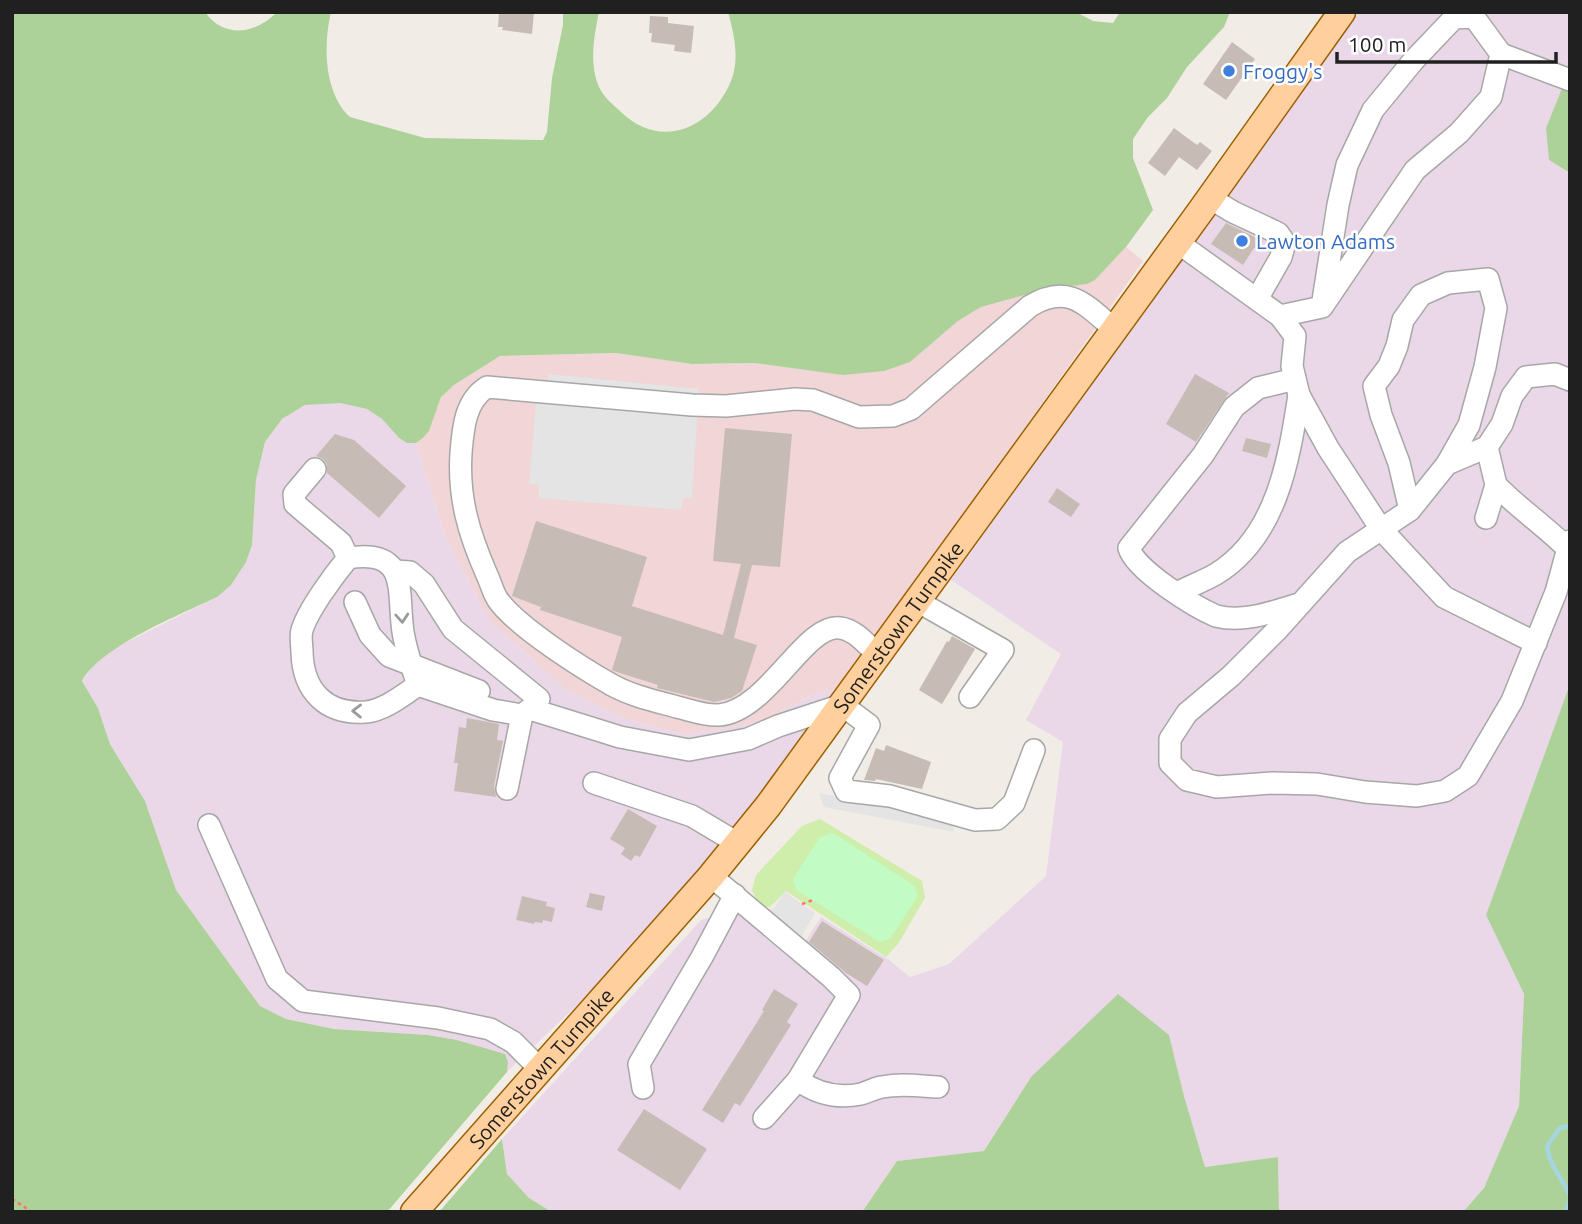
<svg xmlns="http://www.w3.org/2000/svg" width="1582" height="1224" viewBox="0 0 1582 1224" font-family="Ubuntu,sans-serif">
  <rect width="100%" height="100%" fill="#f1ede6"/>
  <path fill="#f2d5d6" d="M1126,247l17,14 -302,427 -25,5 -56,29 -74,13 -61,-16 -61,-31 -76,-69 -43,-84 -29,-92 7,-5 6,-7 12,-34 13,-12 46,-29 116,-3 76,11 62,-1 53,7 103,-8 48,-41 23,-14 25,-9 89,-18z"/>
  <g fill="#ead8e8">
    <path d="M1359,12h211v57l-21,91 21,13v511l-84,231 38,79 -5,112 -35,82 -21,24h-184l-1,-55 -73,10 -21,-71 -15,-61 -138,42 -47,74 -87,10 -35,51h-310l-23,-14 -22,-24 -5,-35 199,-219 38,-10 56,47 26,-40 68,43 21,17 39,-13 97,-88 17,-134 -37,-22 35,-66 -110,-74z"/>
    <path d="M323,403h18l26,6 15,10 17,19 8,5h9l29,92 43,84 76,69 61,31 61,16 74,-13 56,-29 25,-5 -134,175 -130,142 -70,67 1,-10 -4,-8 -47,-14 -29,-5 -94,-6 -48,-10 -26,-13 -84,-116 -31,-89 -35,-57 -12,-36 -16,-27 11,-15 20,-17 104,-52 35,-52 4,-65 9,-38 17,-23 23,-14z"/>
  </g>
  <path fill="#cfedab" d="M820,819l102,62 3,17 -27,46 -12,13 -100,-66 -16,16h-10l-8,-17 4,-15 46,-49z"/>
  <g fill="#add299">
    <path d="M12,12h193c19,27 51,22 72,0h54c-8,33 -7,81 19,105l75,21 118,2 4,-8 5,-54 11,-53v-13h36c-5,24 -10,52 0,75 4,9 13,17 21,24 40,40 91,18 111,-30 9,-22 3,-47 -3,-69h348l17,9 20,2 7,-11h110l-6,15 -37,40 -20,31 -19,19 -15,22v19l20,52 -27,37 -31,33 -8,4 -45,6 -61,17 -23,14 -48,41 -26,9 -41,4 -89,-12 -62,1 -76,-11 -116,3 -46,29 -13,12 -12,34 -6,7 -7,5h-9l-8,-5 -17,-19 -15,-10 -27,-6 -35,2 -23,14 -17,23 -9,38 -4,65 -6,17 -15,23 -14,12c-37,18 -116,49 -135,84l16,27 12,36 35,57 31,89 84,116 26,13 48,10 94,6 29,5 48,14 3,8 -1,10 -120,140h-375z"/>
    <path d="M1570,69v104l-21,-13 -3,-32z"/>
    <path d="M1570,684v528h-107l21,-24 35,-82 5,-112 -38,-79z"/>
    <path d="M1118,994l51,41 15,61 21,71 73,-10 1,55h-417l35,-51 87,-10 47,-74z"/>
    <path d="M502,1139l5,35 22,24 23,14h-113z"/>
  </g>
  <path fill="#c2fcc4" d="M833,833l82,53 3,10 -28,43 -10,3 -84,-52 -3,-11 27,-42z"/>
  <g fill="#e4e4e4">
    <path d="M548,374l151,15 -7,109h-9l-2,12 -142,-12v-13l-10,-1 7,-82 12,-16z"/>
    <path d="M819,793l134,26 1,13 -130,-25z"/>
    <path d="M785,892l30,21 -15,26 -33,-30h6z"/>
  </g>
  <g fill="none" stroke-linecap="round" stroke-linejoin="round">
    <g stroke="#a5d6e0" stroke-width="4.5">
      <path d="M1570,1126l-10,2 -13,18c2,19 15,32 23,50"/>
      <path d="M1566,1212l4,-14"/>
    </g>
  </g>
  <g fill="#c6bcb5">
    <path d="M499,12h35l-2,22 -30,-4 1,-3h-5z"/>
    <path d="M650,16l18,1v6l26,3 -3,27 -17,-2 1,-6 -24,-3 1,-9h-3z"/>
    <path d="M1232,42l23,17 -29,41 -23,-16z"/>
    <path d="M1174,128l23,17 3,-3 12,9 -15,19 -18,-13 -14,19 -17,-13z"/>
    <path d="M1226,223l37,18 -6,9 -3,-2 -11,17 -32,-21z"/>
    <path d="M1195,374l34,19 -33,49 -30,-18z"/>
    <path d="M725,428l67,6 -12,133 -28,-2 -18,73 23,7 -15,46 -11,7 -17,4 -57,-14 1,-3 -41,-13 -5,-2 10,-33 -82,-27 1,-3 -29,-11 24,-75 111,36 -15,49 91,29 18,-71 -28,-3z"/>
    <path d="M335,434l19,6 52,46 -27,32 -52,-45v-9l-4,-5 -7,-3z"/>
    <path d="M1246,438l25,6 -4,14 -25,-7z"/>
    <path d="M1057,488l23,16 -9,13 -23,-15z"/>
    <path d="M952,636l23,13 -33,55 -23,-14 28,-49 2,1z"/>
    <path d="M467,718l32,6 -2,16 6,1 -9,45 2,11 -42,-6 4,-28h-4l5,-36 7,1z"/>
    <path d="M886,745l45,17 -9,27 -46,-10 -1,2 -11,-1 12,-32 8,3z"/>
    <path d="M628,809l29,17 -17,31 -5,-2 -4,6 -10,-7 4,-6 -15,-9z"/>
    <path d="M590,893l15,3 -3,15 -16,-4z"/>
    <path d="M522,896l25,6 -1,4 9,2 -3,14 -9,-2 -1,3 -7,-1 -1,2 -18,-4z"/>
    <path d="M822,921l62,39 -17,26 -21,-13 -37,-31z"/>
    <path d="M774,989l24,15 -11,18 4,3 -51,81 -5,-3 -12,20 -21,-13 62,-99 -2,-1z"/>
    <path d="M644,1109l63,40 -27,41 -63,-40z"/>
  </g>
  <g fill="none" stroke-linecap="round" stroke-linejoin="round">
    <defs>
      <g id="minor">
        <path d="M1501,54l69,26"/>
        <path d="M1210,198l23,14 45,21 7,10 -4,14 -24,42"/>
        <path d="M1177,242l103,74 15,20 -3,30 7,29 29,53 53,81 63,68 92,46"/>
        <path d="M1280,316l42,-9 93,-137 44,-37 32,-36 10,-43 -27,-37 -20,1 -40,42 -41,50 -26,55 -9,40 -16,102"/>
        <path d="M1295,379l-37,9 -24,19 -31,48 -74,93c6,22 66,59 87,68 28,7 56,-4 83,-12"/>
        <path d="M1570,380l-15,-6 -29,3 -14,19 -10,28 -15,23 -40,17 -37,46 -63,42 -69,77 -47,47 -44,37 -17,26v24l17,17 30,7 55,-4 45,1 48,8 52,4 28,-5 23,-15 44,-75 44,-109 14,-51"/>
        <path d="M315,469l-21,25 1,10 46,39 7,15"/>
        <path d="M1496,485c22,23 48,40 71,63"/>
        <path d="M1410,510l-11,-47 -18,-48 -7,-29 15,-20 8,-20 6,-26 18,-25 27,-12 40,-4 8,29 -11,59 -16,58 -22,39"/>
        <path d="M1486,518l10,-33 -9,-38"/>
        <path d="M395,571l15,1 14,12 29,45 86,70"/>
        <path d="M1177,593c13,-7 27,-12 39,-19 61,-37 73,-115 83,-179"/>
        <path d="M917,601l86,49 -33,47"/>
        <path d="M355,602l15,33 19,21 90,35"/>
        <path d="M878,655c-11,-10 -22,-25 -38,-27 -35,-5 -72,83 -121,87 -14,1 -29,-5 -42,-8 -22,-6 -45,-11 -65,-22 -30,-17 -95,-58 -114,-85 -5,-7 -7,-17 -11,-25 -18,-41 -29,-77 -26,-122 2,-25 4,-52 26,-66l205,18 34,1 69,-7 18,1 46,17 34,-1 18,-7 119,-103c38,-23 55,-2 84,23"/>
        <path d="M418,685c-15,10 -33,25 -52,27 -40,3 -63,-21 -64,-60 0,-7 -2,-15 0,-22 6,-20 32,-55 46,-72 62,-10 49,34 55,74 3,18 9,36 15,53l75,25 29,5"/>
        <path d="M594,783l98,33 47,28"/>
        <path d="M507,789l15,-74 8,-6 90,28 69,13 59,-11 30,-13 64,-21 27,20 -29,53 6,13 44,5 85,24 22,-1 17,-16 20,-53"/>
        <path d="M209,825l68,154 26,22 135,17 52,11 23,13 27,27"/>
        <path d="M711,876l120,101 18,18 -51,85 -34,38"/>
        <path d="M798,1080c19,14 39,19 63,14 7,-2 14,-6 21,-7 19,-4 38,-1 56,0"/>
        <path d="M643,1088l-4,-24 63,-107 33,-62"/>
      </g>
      <g id="major">
        <path id="s1" d="M414,1212l297,-336 57,-70 434,-597 140,-197"/>
      </g>
    </defs>
    <use href="#minor" stroke="#a7a7a7" stroke-width="24"/>
    <use href="#major" stroke="#9c6000" stroke-width="29"/>
    <g stroke="#ff7169" stroke-width="2.5" stroke-dasharray="3.5 3.5" stroke-linecap="butt">
      <path d="M802,904l11,-4"/>
      <path d="M12,1199l20,13"/>
    </g>
    <use href="#minor" stroke="#fff" stroke-width="21"/>
    <use href="#major" stroke="#ffd09d" stroke-width="26"/>
  </g>
  <defs><path id="oneway-chevron" d="M-2-3.5L2.5 0L-2 3.5" fill="none" stroke-width="1.6" stroke-linecap="round" stroke-linejoin="round" transform="scale(1.75)"/></defs>
  <g stroke="#9b9b9b">
    <use href="#oneway-chevron" transform="translate(402 618) rotate(86)"/>
    <use href="#oneway-chevron" transform="translate(357 711) rotate(-179)"/>
  </g>
  <g fill="#3f7fe0" stroke="#fff" stroke-width="2.5">
    <circle cx="1229" cy="71" r="7"/>
    <circle cx="1242" cy="241" r="7"/>
  </g>
  <g text-anchor="middle" dominant-baseline="central" stroke-width="5" stroke-linejoin="round" paint-order="stroke">
    <g font-size="21" fill="#366cbe" stroke="#fff" text-anchor="start">
      <text x="1243" y="71">Froggy's</text>
      <text x="1256" y="241">Lawton Adams</text>
    </g>
    <g font-size="21" fill="#202020" stroke="#fff">
      <text stroke="none"><textPath href="#s1" startOffset="760">Somerstown Turnpike</textPath></text>
      <text stroke="none"><textPath href="#s1" startOffset="192">Somerstown Turnpike</textPath></text>
    </g>
  </g>
  <rect width="1582" height="1224" fill="none" stroke="#202020" stroke-width="28"/>
  <path d="M1337 52v10h219v-10" fill="none" stroke="#202020" stroke-width="3.5"/>
  <text x="1348" y="52" font-size="21" fill="#202020" stroke="#ffffff" stroke-width="5" paint-order="stroke">100 m</text>
</svg>
